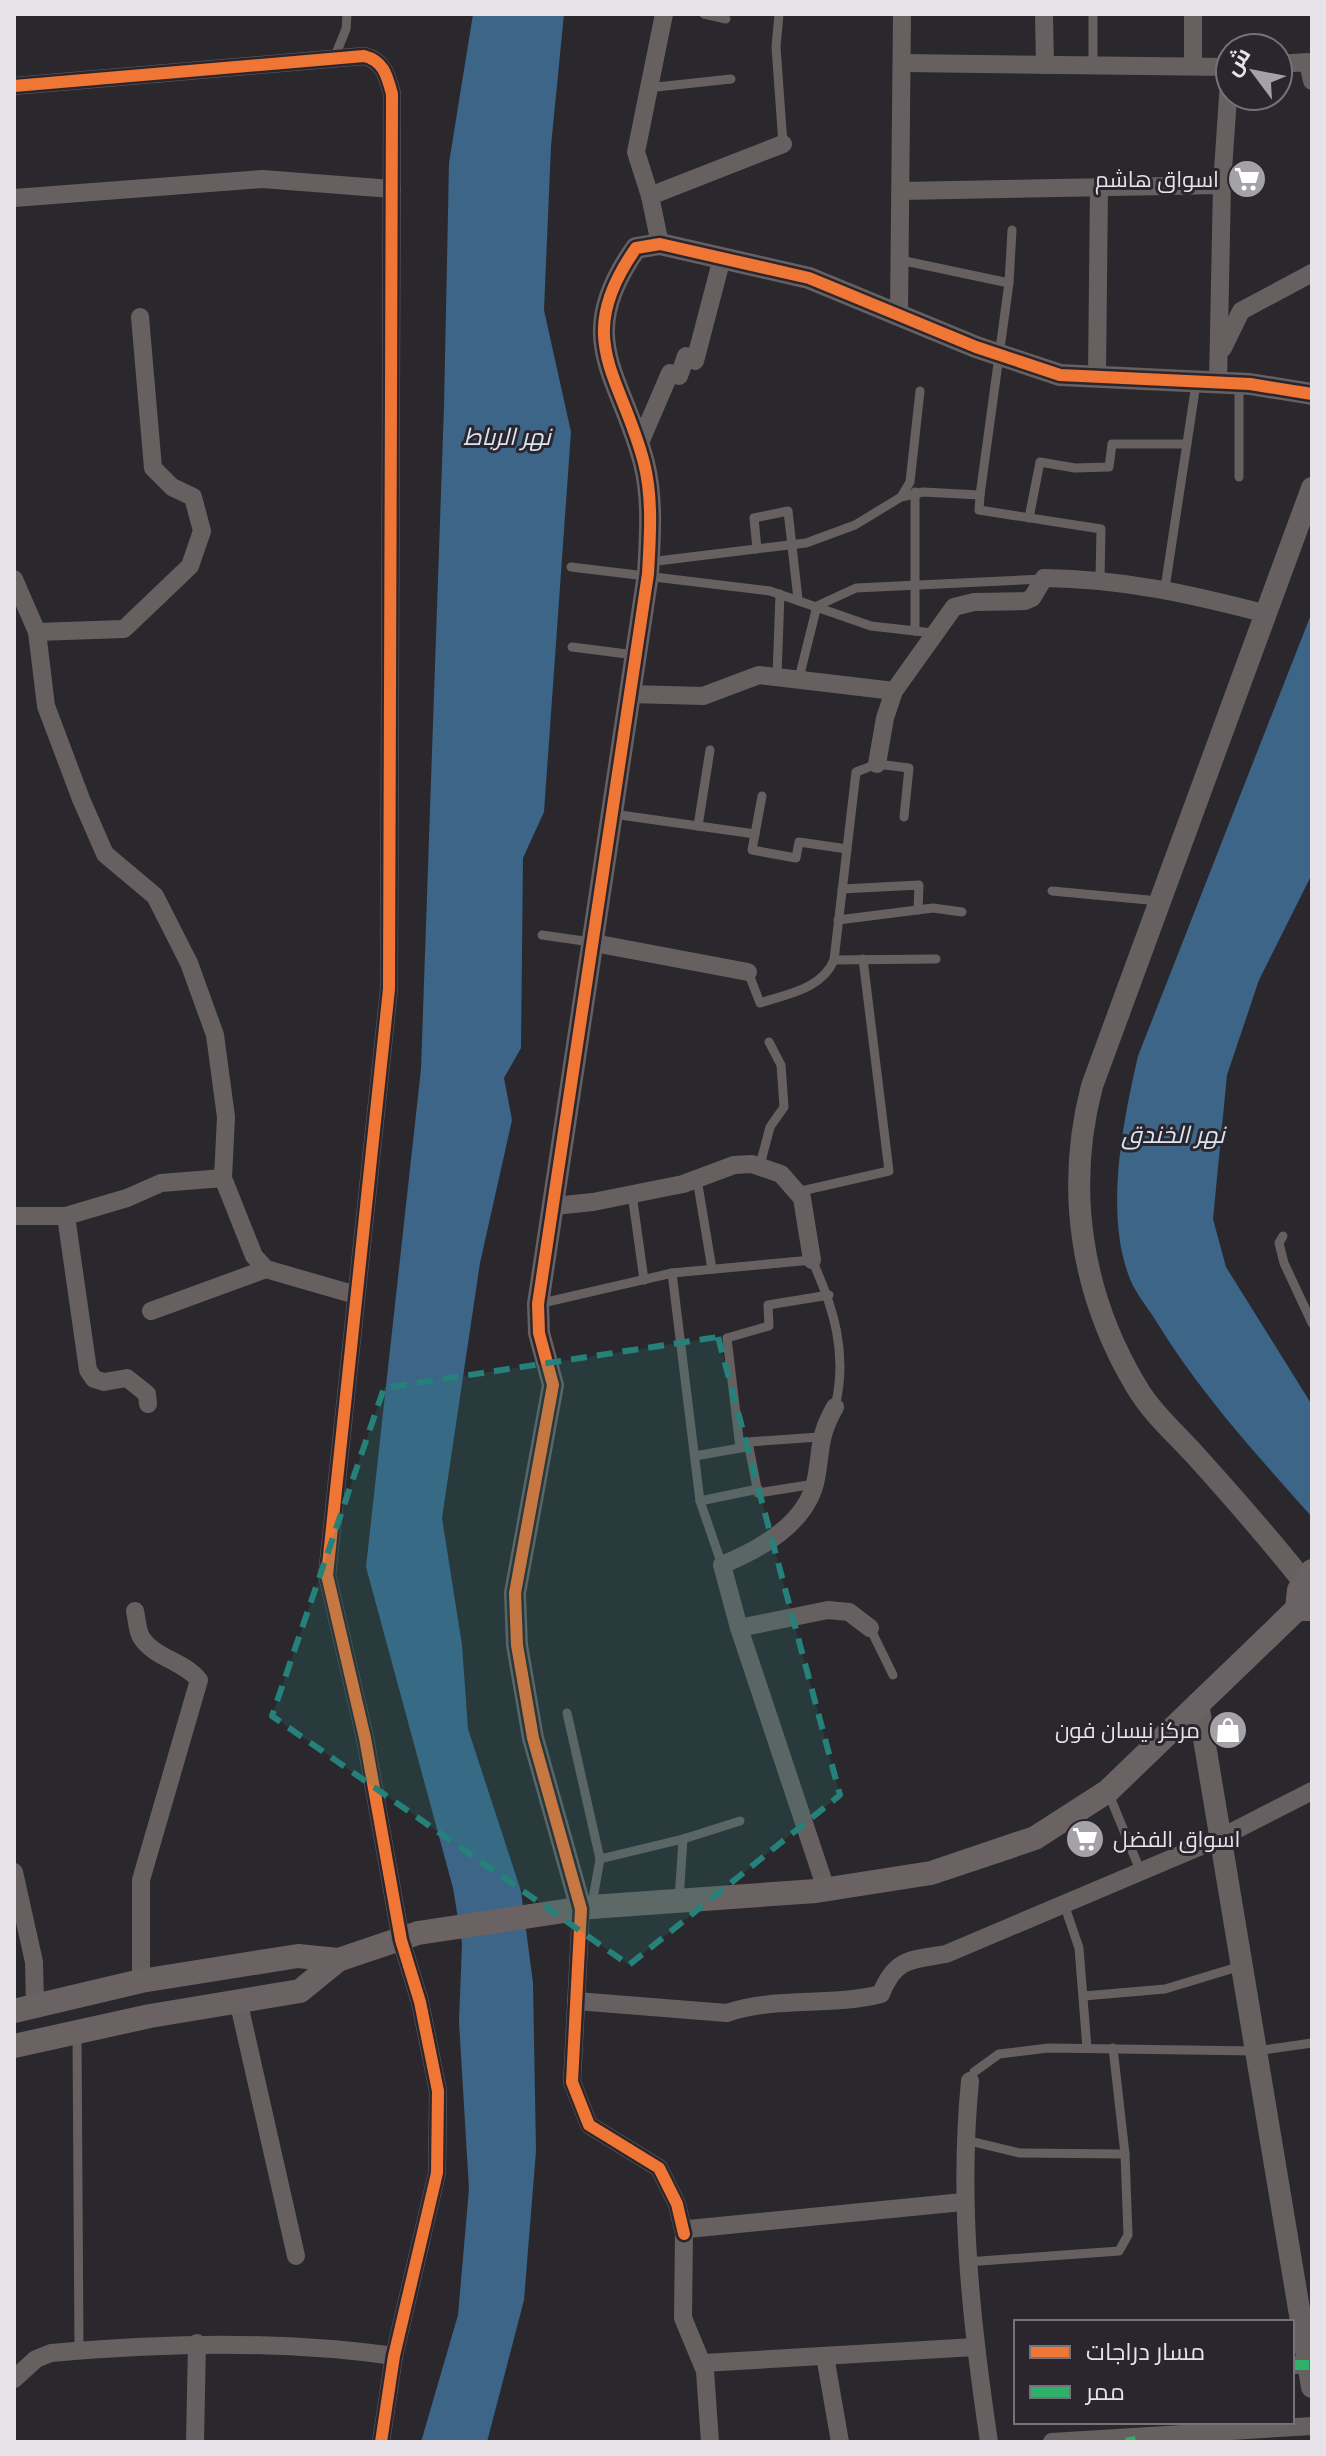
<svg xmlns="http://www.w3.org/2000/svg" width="1326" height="2456" viewBox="0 0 1326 2456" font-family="Roboto,Cairo,sans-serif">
  <rect width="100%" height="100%" fill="#2a282c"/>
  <g fill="#3c6588">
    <path d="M473,14h91l-13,132 -7,164 27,122 -27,380 -21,46 -2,190 -17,30 8,42 -32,143 -38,255 20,127 6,84 53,162 12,92 3,168 -12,149 -37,142h-66l37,-127 11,-126 -10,-167 3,-79 -9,-55 -87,-321 55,-498 23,-663 5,-243z"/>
    <path d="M1312,612v262l-53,106 -32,95 -14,144 13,48 86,138v112c-56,-63 -112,-124 -156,-196 -8,-13 -20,-27 -26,-42 -26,-65 -7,-157 8,-223z"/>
  </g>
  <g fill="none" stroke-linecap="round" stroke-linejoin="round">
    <g stroke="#676061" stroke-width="9">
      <path d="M704,14l22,5"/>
      <path d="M779,14l-3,33 7,97"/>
      <path d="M1093,14v51"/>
      <path d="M335,56l11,-27 1,-15"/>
      <path d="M647,88l84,-9"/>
      <path d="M900,260l109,23 3,-53"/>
      <path d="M1239,383v94"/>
      <path d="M915,492v139"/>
      <path d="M980,495l-1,15 122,19 -1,50"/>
      <path d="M901,497l22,-5 57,3 29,-212"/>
      <path d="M1029,518l11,-56 35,6 34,-1 3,-23h75"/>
      <path d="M757,549l-3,-31 34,-7 10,88"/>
      <path d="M649,562l157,-19 49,-18 46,-28 9,-15 10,-91"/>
      <path d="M571,567l199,24 101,35 62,7"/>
      <path d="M1165,588l31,-204"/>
      <path d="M572,647l63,8"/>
      <path d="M777,676l3,-82"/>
      <path d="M799,678l18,-72 39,-18 187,-9"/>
      <path d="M613,814l142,20 7,-38"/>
      <path d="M698,826l12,-76"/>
      <path d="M755,834l-3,16 44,8 3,-16 48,7"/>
      <path d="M842,889l77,-4 -1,25"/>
      <path d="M1052,891l107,10"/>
      <path d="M838,920l95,-12 29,4"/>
      <path d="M542,935l49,7"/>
      <path d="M834,960l102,-1"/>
      <path d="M748,972l12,31c27,-9 62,-14 74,-43l22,-188 21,-8 32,4 -5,49"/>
      <path d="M760,1165l10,-38 14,-20 -3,-42 -12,-23"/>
      <path d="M697,1179l15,90"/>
      <path d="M797,1192l92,-21 -26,-212"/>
      <path d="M632,1194l12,86"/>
      <path d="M1283,1236l-4,7 5,20 28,60"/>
      <path d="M672,1273l28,228 22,64"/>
      <path d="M538,1304l134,-31 140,-13c22,48 36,94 23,147"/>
      <path d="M740,1448l-13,-110 42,-12 -1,-21 61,-10"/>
      <path d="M695,1456l51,-9"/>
      <path d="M815,1484l-57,9 -10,-51 71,-5"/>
      <path d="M700,1501l58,-12"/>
      <path d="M870,1628l23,47"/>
      <path d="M567,1713l33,146"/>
      <path d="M1108,1792l32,78"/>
      <path d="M679,1900l4,-61 57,-18"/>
      <path d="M592,1904l8,-45 83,-20"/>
      <path d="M1064,1904l15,44 8,100"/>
      <path d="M1084,1996l81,-7 76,-23"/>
      <path d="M77,2034l2,316"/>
      <path d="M970,2081l4,-9 25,-18 49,-6 208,3 56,-8"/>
      <path d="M966,2140l54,13 105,1"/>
      <path d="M967,2262l152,-11 9,-16 -3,-81 -12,-106"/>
    </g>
    <g stroke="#676061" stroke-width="18">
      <path d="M1044,14l1,51"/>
      <path d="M1193,14v52"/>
      <path d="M902,63l327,4"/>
      <path d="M1278,64l30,-2 4,19"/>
      <path d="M14,86l350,-30c20,5 23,20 28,38l-3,895 -62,586 38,163 36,202 19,62 18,89 -1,82 -43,183 -13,86"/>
      <path d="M901,191l321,-6"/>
      <path d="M650,196l-14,-44 28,-138"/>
      <path d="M14,198l248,-19 130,10"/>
      <path d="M660,244l-10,-48 133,-52"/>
      <path d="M899,315l3,-301"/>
      <path d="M1223,348l18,-37 71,-38"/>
      <path d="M1097,375l2,-188"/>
      <path d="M1218,382l4,-197 8,-118"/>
      <path d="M639,445l31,-72 9,3 7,-20 9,5 27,-103"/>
      <path d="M14,579l23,53 9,74 35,93 24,55 50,42 34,67 26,72 11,82 -3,61 31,78 12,13 90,26"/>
      <path d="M37,632l87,-3 66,-63 12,-35 -9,-34 -21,-10 -19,-19 -13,-151"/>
      <path d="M629,694l74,2 56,-21 135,16"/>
      <path d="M877,764l8,-46 9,-27 60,-84 20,-5 51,-1 7,-3 12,-20c80,1 146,16 223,36"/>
      <path d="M594,943l154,29"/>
      <path d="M554,1206l39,-4 90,-18 51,-19 18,-1 29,10 21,24 10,62"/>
      <path d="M14,1216h52l61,-18 34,-15 62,-5"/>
      <path d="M66,1216l22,154 6,9 10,3 23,-4 20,16 1,10"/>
      <path d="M151,1311l115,-42"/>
      <path d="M135,1611c2,8 2,19 6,26 13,21 43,24 58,43l-58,200v101"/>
      <path d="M739,1628l-17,-63c38,-16 85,-41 94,-86 6,-32 2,-42 19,-72"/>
      <path d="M14,1872l20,90 1,43"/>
      <path d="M826,1889l-87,-261 89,-18 21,2 21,16"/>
      <path d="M581,1909l-9,173 17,43 70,43 18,36 7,30"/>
      <path d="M238,2000l58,256"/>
      <path d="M576,2001l151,12c49,-17 104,-6 154,-19 14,-36 30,-34 65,-40l274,-116 92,-47"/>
      <path d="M970,2081c-12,122 1,240 19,361"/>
      <path d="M825,2356l15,86"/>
      <path d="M703,2363l272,-16"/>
      <path d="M1292,2365h17"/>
      <path d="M14,2379l22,-20 15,-6c116,-10 228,-13 343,3"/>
      <path d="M195,2442l2,-99"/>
      <path d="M710,2442l-5,-71 -22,-53 1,-84 4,-5 275,-27"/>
      <path d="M1052,2442l260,-16"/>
    </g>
    <g stroke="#676061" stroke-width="22">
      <path d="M1303,1581c-34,-43 -70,-84 -107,-125 -20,-22 -45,-44 -60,-70 -55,-92 -71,-197 -44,-300l220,-598"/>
      <path d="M1198,1703l114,684"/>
      <path d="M581,1909l-48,-171 -16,-93 -2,-52 38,-208 -14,-52 -1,-29 110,-730c2,-36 5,-76 -4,-111 -23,-89 -73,-123 -8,-215l24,-4 149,34 167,69 84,28 190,9 62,10"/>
    </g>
    <g stroke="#6b6363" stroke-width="24">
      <path d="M1297,1609l2,-19 13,-19"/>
      <path d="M14,2011l127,-30 157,-25 40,4"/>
      <path d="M14,2046l136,-30 150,-25 38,-31 80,-27 173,-26 225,-16 115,-18 104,-35 73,-47 189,-182h15"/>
    </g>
    <g stroke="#2db169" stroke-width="10" stroke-dasharray="20 10" stroke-linecap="butt">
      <path d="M1292,2365h17"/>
      <path d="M1130,2437l1,5"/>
    </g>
    <defs>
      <g id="cycleway">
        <path d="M14,86l350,-30c20,5 23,20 28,38l-3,895 -62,586 38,163 36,202 19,62 18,89 -1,82 -43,183 -13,86"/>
        <path d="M684,2234l-7,-30 -18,-36 -70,-43 -17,-43 9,-173 -48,-171 -16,-93 -2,-52 38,-208 -14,-52 -1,-29 110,-730c2,-36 5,-76 -4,-111 -23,-89 -73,-123 -8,-215l24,-4 149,34 167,69 84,28 190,9 62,10"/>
      </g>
    </defs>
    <use href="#cycleway" stroke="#2b262e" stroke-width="17"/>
    <use href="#cycleway" stroke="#f07635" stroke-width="12"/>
  </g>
  <path fill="#25817a" fill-opacity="0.2" stroke="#25817a" stroke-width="6" stroke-dasharray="16 10" stroke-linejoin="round" d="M718,1337l122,458 -211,170 -357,-249 112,-328z"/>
  <defs>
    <symbol id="supermarket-disc" viewBox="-11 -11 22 22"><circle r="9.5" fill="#a5a2a7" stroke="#2b262e"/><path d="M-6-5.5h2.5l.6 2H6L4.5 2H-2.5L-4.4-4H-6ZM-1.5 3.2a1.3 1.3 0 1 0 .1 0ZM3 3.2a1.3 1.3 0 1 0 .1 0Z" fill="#fff"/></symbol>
    <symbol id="shop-disc" viewBox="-11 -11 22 22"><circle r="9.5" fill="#a5a2a7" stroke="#2b262e"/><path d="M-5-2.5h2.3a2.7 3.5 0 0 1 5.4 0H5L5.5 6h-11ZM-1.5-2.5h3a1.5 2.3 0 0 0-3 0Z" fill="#fff"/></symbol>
  </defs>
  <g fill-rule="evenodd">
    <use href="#supermarket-disc" x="1225" y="157" width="44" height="44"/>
    <use href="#shop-disc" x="1206" y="1708" width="44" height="44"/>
    <use href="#supermarket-disc" x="1063" y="1817" width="44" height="44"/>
  </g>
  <g text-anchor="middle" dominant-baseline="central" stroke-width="6" stroke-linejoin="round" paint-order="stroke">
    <g font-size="22" fill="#e7e3e9" stroke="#2b262e" text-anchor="end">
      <text x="1219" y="179">اسواق هاشم</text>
      <text x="1200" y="1730">مركز نيسان فون</text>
      <text x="1113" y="1839" text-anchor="start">اسواق الفضل</text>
    </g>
    <g font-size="24" font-style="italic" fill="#d9e6f2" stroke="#2b262e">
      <text x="507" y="437">نهر الرباط</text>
      <text x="1173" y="1135">نهر الخندق</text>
    </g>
  </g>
  <rect width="1326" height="2456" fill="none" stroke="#e7e3e9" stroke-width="32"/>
  <rect x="1014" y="2320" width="280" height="104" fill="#2b262e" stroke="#767279" stroke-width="2"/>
  <rect x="1030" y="2346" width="40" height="12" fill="#f07635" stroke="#767279" stroke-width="2"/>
  <text x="1086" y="2360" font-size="24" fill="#e7e3e9">مسار دراجات</text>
  <rect x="1030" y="2386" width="40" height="12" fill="#2db169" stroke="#767279" stroke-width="2"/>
  <text x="1086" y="2400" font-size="24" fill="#e7e3e9">ممر</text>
  <g transform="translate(1254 72) rotate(302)"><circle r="38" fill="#2b262e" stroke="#767279" stroke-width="2"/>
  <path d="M0-6L14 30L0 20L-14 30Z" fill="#a5a2a7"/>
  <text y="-12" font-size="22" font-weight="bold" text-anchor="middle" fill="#e7e3e9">ش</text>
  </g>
</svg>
